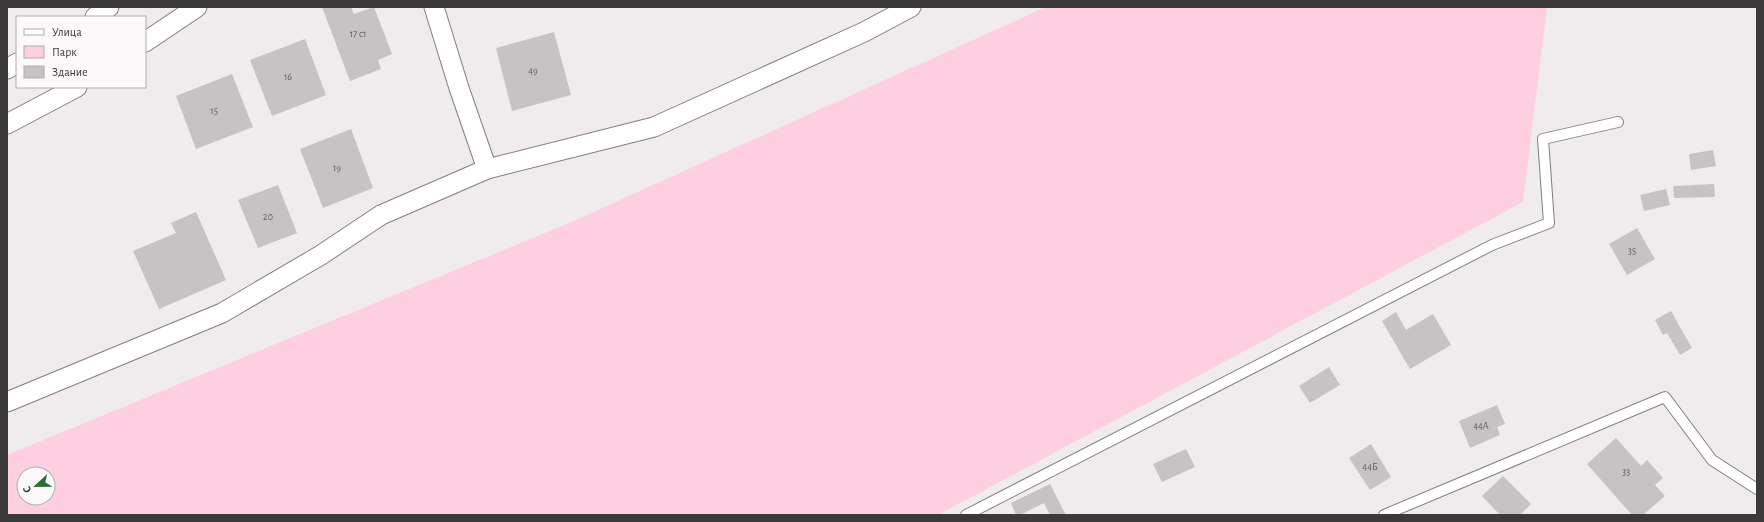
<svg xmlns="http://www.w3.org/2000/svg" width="1764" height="522" viewBox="0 0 1764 522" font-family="'Alegreya Sans',sans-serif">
  <rect width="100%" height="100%" fill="#f0ebec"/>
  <path fill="#fdcfe0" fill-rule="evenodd" d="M1046,7h501l-24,195 -585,313h-931v-60l560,-231zM24,474h24v24h-24z"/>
  <g fill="#c7c2c3">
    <path d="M322,7h29l3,7 20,-7 18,47 -14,6 3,9 -31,12z"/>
    <path d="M554,32l17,63 -59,16 -16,-63z"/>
    <path d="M305,39l21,56 -54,21 -22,-56z"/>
    <path d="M232,74l21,53 -57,22 -20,-53z"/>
    <path d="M351,129l22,59 -50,20 -23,-59z"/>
    <path d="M1713,150l3,16 -25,4 -2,-16z"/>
    <path d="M1714,184l1,13 -41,1 -1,-12z"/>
    <path d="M278,185l19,48 -39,15 -20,-48z"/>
    <path d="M1666,189l4,16 -26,6 -4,-16z"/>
    <path d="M196,212l30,68 -67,29 -26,-58 43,-18 -5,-10z"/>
    <path d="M1637,228l18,31 -28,16 -18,-31z"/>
    <path d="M1671,311l21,37 -12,7 -13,-22 -4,2 -8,-15z"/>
    <path d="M1396,312l10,18 27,-16 18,31 -41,24 -28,-48z"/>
    <path d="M1329,367l11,18 -30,18 -11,-17z"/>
    <path d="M1497,405l8,19 -8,3 3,8 -30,13 -11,-27z"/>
    <path d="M1616,438l25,28 6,-6 16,18 -8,7 10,11 -22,19h-11l-45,-51z"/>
    <path d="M1371,444l20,33 -21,13 -21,-32z"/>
    <path d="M1186,449l9,18 -33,15 -9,-18z"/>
    <path d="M1503,476l28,28 -11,11h-20l-18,-19z"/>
    <path d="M1050,484l16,31h-16l-6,-12 -24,12h-4l-5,-12z"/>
  </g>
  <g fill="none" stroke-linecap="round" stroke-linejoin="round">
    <defs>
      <g id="lane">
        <path d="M966,515l526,-270 57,-22 -6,-84 75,-17"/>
        <path d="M1384,515l281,-118 47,63 45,29"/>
      </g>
      <g id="street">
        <path d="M434,7l25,81 28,81"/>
        <path d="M95,17l14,-10"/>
        <path d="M145,42l52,-35"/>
        <path d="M7,69l10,-6"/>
        <path d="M7,124l70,-37"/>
        <path d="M7,402l215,-89 99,-58 60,-40 106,-46 167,-42 210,-95 47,-25"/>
      </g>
    </defs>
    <use href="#lane" stroke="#837e80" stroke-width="12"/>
    <use href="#street" stroke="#837e80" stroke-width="21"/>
    <use href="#lane" stroke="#fff" stroke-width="10"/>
    <use href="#street" stroke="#fff" stroke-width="19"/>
  </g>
  <g text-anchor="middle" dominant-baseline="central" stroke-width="3" stroke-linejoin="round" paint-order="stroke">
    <g font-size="10" fill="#5e5b5c">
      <text x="358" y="34">17 с1</text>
      <text x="533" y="71">49</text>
      <text x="288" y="77">16</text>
      <text x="214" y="111">15</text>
      <text x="337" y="168">19</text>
      <text x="268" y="217">20</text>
      <text x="1632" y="251">35</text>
      <text x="1481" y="426">44А</text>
      <text x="1370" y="467">44Б</text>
      <text x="1626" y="472">33</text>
    </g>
  </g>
  <rect width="1764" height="522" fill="none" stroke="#3b393a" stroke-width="16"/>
  <rect x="16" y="16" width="130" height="72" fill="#fdf8fa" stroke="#afacad"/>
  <rect x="24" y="29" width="20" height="6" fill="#ffffff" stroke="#afacad"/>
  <text x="52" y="36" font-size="12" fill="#3b393a">Улица</text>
  <rect x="24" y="46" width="20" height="12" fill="#fdcfe0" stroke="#afacad"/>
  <text x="52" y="56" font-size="12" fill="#3b393a">Парк</text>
  <rect x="24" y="66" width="20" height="12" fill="#c7c2c3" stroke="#afacad"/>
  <text x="52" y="76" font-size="12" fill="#3b393a">Здание</text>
  <g transform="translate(36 486) rotate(248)"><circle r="19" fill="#fdf8fa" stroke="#afacad"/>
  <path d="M0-3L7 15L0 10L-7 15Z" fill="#2b6d37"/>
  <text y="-6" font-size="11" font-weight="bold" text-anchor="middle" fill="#3b393a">С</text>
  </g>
</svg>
